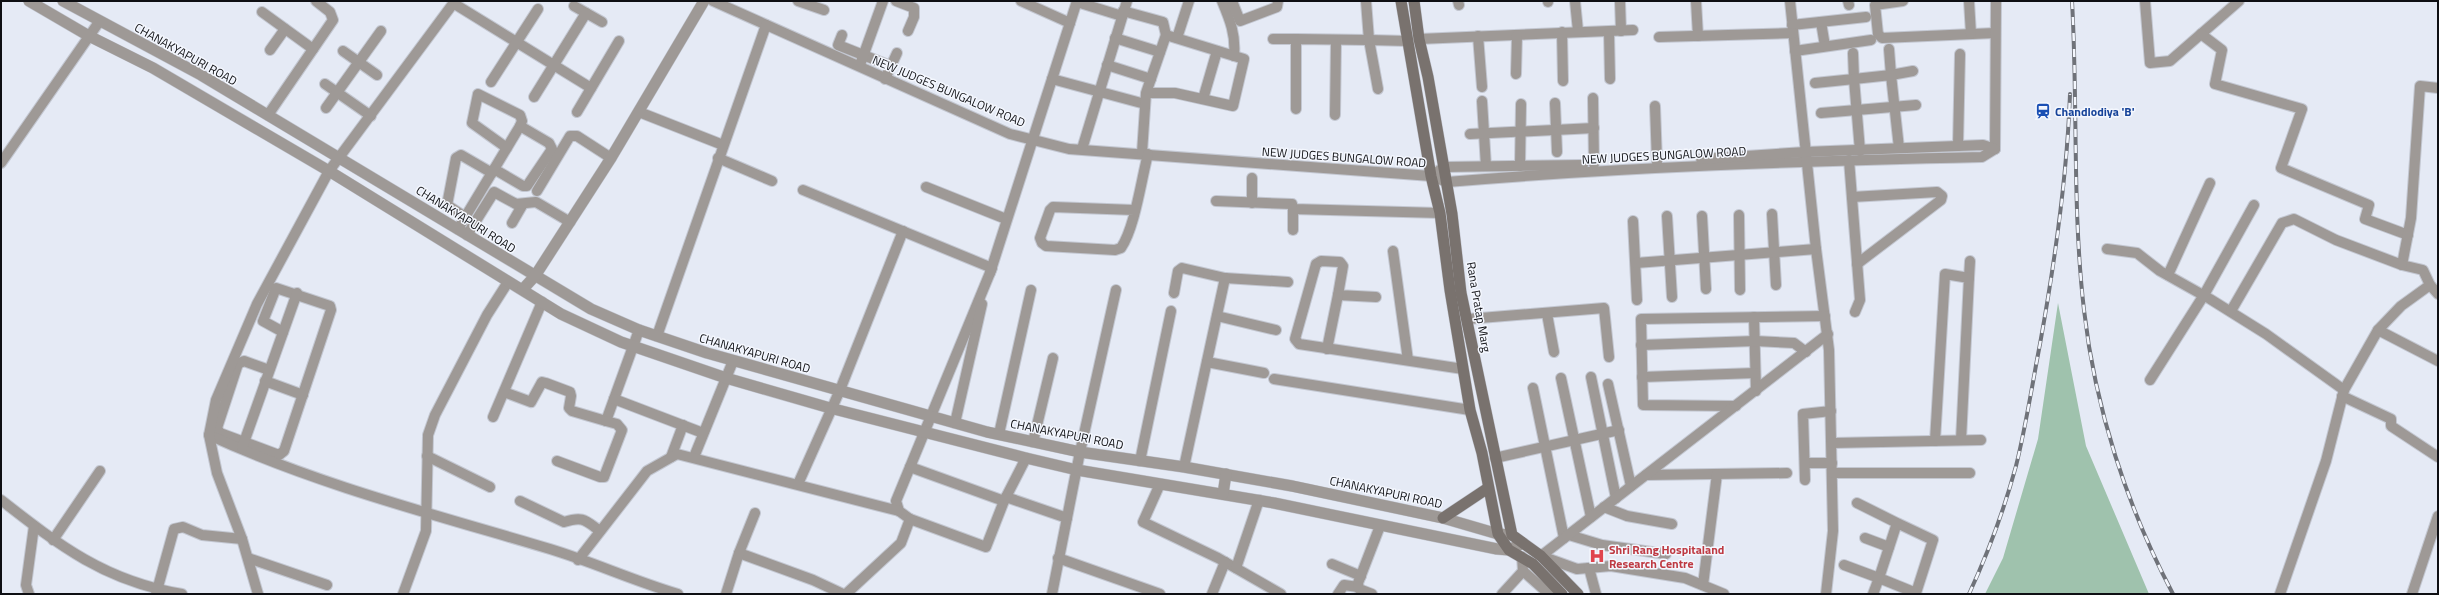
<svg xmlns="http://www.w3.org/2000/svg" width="2439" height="595" viewBox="0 0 2439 595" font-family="'Titillium Web',sans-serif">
  <rect width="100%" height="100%" fill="#e5eaf5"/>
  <path fill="#9fc2ad" d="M2058,303l28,143 63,148h-164l18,-36 35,-119z"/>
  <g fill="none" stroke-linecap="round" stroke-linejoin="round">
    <defs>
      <g id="minor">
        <path d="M713,1l297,133 59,15 362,27 16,6c178,-15 356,-21 535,-25l13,-8"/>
        <path d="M798,1l26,9"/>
        <path d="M896,1l18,7v9l-6,14"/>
        <path d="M1021,1l49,22"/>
        <path d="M1222,1c8,19 14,34 12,55"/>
        <path d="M1232,1l8,20 37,-14 1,-6"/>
        <path d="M1458,1l1,4"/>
        <path d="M1548,1v1"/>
        <path d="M1575,1l3,30"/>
        <path d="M1620,1l1,30"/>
        <path d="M1696,1l2,35"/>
        <path d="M1790,1l26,248 13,101 4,181 -7,63"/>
        <path d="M1848,1l1,4"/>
        <path d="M1903,1l-28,4 3,29 4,4 113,-5"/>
        <path d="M1969,1l2,33"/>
        <path d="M2145,1l5,62 20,-2 69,-60"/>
        <path d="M1077,2l45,14"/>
        <path d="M453,3l138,85"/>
        <path d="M574,6l28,16"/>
        <path d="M1123,11l40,11 3,13"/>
        <path d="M262,12l51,37"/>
        <path d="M1821,22l4,24"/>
        <path d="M1792,25l74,-8"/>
        <path d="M1562,32l1,49"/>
        <path d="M1609,32l1,47"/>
        <path d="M2201,34l21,16 -7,34 87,25 -21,59 88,37 -4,14 43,16"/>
        <path d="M842,35l-4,10 53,21 -6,13"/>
        <path d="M1478,36l4,51"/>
        <path d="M1659,37l134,-4"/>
        <path d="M1115,38l45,14"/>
        <path d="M1177,38l12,-37"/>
        <path d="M1273,39h23"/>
        <path d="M1419,39l214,-9"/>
        <path d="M1889,49l2,26 22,-4"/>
        <path d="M270,50l15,-21"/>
        <path d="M343,51l34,24"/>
        <path d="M1795,51l76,-11"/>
        <path d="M861,62l22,-61"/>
        <path d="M1107,65l44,14"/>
        <path d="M891,66l6,-13"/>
        <path d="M1516,74l1,-39"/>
        <path d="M1052,79l93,25"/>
        <path d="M491,82l47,-73"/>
        <path d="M1815,83l39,-4 -1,-26"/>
        <path d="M325,84l46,32"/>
        <path d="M1378,89l-9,-49 39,1"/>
        <path d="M534,97l52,-84"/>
        <path d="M1593,98l1,66"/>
        <path d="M1203,99l14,-48"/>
        <path d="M1482,101l4,65"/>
        <path d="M1555,103l2,49"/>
        <path d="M1655,106l2,56"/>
        <path d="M326,108l55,-77"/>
        <path d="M1296,109v-70l73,1 -3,-39"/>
        <path d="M577,112l42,-71"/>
        <path d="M639,112l84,33"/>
        <path d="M1821,113l95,-8"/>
        <path d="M268,115l65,-95 -3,-8 -14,-11"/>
        <path d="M1335,115l1,-74"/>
        <path d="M1470,134l124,-6"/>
        <path d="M1958,146l2,-92"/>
        <path d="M1082,149l45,-148"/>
        <path d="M1995,149l1,-148"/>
        <path d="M1860,151l-6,-72 37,-4 8,73"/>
        <path d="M1142,153l4,-60 20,-58 78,24 -11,47 -58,-13h-29"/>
        <path d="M718,158l54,23"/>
        <path d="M1701,159l104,-7 178,-7 12,4"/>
        <path d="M1849,160l11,140 -5,12"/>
        <path d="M1,163l98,-141"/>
        <path d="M1520,166l1,-62"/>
        <path d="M494,169l29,17h4l25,-37 -3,-6 -29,-17"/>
        <path d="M1431,176l13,-9 139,-2"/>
        <path d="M926,187l80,32"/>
        <path d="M803,190l189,78 -96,233 3,10 11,8 -9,24 -55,51"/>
        <path d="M537,191l33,-55h7l34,22"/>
        <path d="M1852,197l85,-5 5,4 -1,4 -84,64"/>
        <path d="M1216,201l76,3 1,5 147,4"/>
        <path d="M1252,203v-25"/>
        <path d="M1134,210l-81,-3 -3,3 -10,28 2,5 4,3 69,4 6,-2c14,-21 20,-67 27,-94"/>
        <path d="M1772,214l4,71"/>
        <path d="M1739,215l1,75"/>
        <path d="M1667,216l5,81"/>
        <path d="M1702,216l4,73"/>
        <path d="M465,217l-18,-12 9,-47 5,-3 31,18"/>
        <path d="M1633,221l4,79"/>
        <path d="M512,223l11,-19"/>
        <path d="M458,229l62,-103 2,-5 -2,-6 -42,-21 -6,29 35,25"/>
        <path d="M1293,230v-21"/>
        <path d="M467,235l27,-43 22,12 20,-2 34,20"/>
        <path d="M2107,249l30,4 23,18 50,28 56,35 78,56 -18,71 -46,133"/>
        <path d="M1393,251l15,109"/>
        <path d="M1636,263l180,-14"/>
        <path d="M990,273l87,-272"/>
        <path d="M2168,275l42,-92"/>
        <path d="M1969,278l1,-17"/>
        <path d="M2430,285l-7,-15 -21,-5 9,-47 9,-132 18,2"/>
        <path d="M1174,293l4,-22 4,-3 43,10 63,4"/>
        <path d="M1376,297l-38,-2 5,-29 -3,-4 -19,-1 -5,3 -21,75 4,5 164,25"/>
        <path d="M2231,311l51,-88 12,-4 42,21 66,25"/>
        <path d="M1547,314l7,38"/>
        <path d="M1217,316l59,14"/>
        <path d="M1754,317l2,74"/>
        <path d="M1468,319l136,-11 5,49"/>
        <path d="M2378,330l23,-24 29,-21 8,9"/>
        <path d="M657,336l109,-311"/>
        <path d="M1641,345l114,-4 39,2 12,9"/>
        <path d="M1327,349l11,-54"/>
        <path d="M1207,362l57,11"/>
        <path d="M269,370l-25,-9 -6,3 -21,64 3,5 59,22 5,-4 47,-141 -1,-4 -54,-18 -13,33 20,11"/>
        <path d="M1591,377l25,121"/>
        <path d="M1642,377l113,-4"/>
        <path d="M1561,378l30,139"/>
        <path d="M1274,379l196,31"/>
        <path d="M2150,380l54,-85 50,-90"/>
        <path d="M265,381l38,14"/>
        <path d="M1608,384l23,102"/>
        <path d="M1533,388l31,150"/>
        <path d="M2344,390l34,-60 60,31"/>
        <path d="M504,392l27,10 11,-20 4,1 24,9 1,4 -2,12 3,3 34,10 33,-91"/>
        <path d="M2342,396l49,23v7l47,31"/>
        <path d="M614,399l89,34"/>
        <path d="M1736,406l-93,-1 -2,-86 184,-3"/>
        <path d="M493,417l49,-115"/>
        <path d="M955,423l27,-119"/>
        <path d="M999,434l32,-144"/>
        <path d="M209,435c109,50 227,80 341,114 43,13 84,32 128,45"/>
        <path d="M1935,441l10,-167 24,4 -8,162"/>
        <path d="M1033,442l20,-84"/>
        <path d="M1832,443l149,-3"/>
        <path d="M242,448l55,-155"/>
        <path d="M427,456l63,31"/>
        <path d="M671,457l12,-32"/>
        <path d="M694,457l39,-96"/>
        <path d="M1495,458l124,-28"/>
        <path d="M557,461l43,16h4l18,-47 -5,-6 -11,-3"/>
        <path d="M1140,461l31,-150"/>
        <path d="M1806,463h26"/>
        <path d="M910,467l94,34"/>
        <path d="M1184,467l41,-189"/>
        <path d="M1833,473h137"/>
        <path d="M1646,475l141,-2"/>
        <path d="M1805,480l-2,-66 28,-3"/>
        <path d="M798,484l42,-94 63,-159"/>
        <path d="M1160,484l-17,38 75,36 63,36"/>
        <path d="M1006,497l61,21"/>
        <path d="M1,500c59,46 104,81 181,94"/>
        <path d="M520,501l44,21c19,-6 21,-2 36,9"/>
        <path d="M1857,503l40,20 -18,55 37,15 17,-53 -36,-17"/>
        <path d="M1604,507l23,9 45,8"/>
        <path d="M910,519l76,28 18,-46 22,-43"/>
        <path d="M1569,535l33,10 64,9"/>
        <path d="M1865,538l24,9"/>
        <path d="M53,540l47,-69"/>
        <path d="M739,553l74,27 30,14"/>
        <path d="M1541,556l287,-222"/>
        <path d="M1541,556l36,13 34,-3 74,12 39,16"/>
        <path d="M1522,557l1,14 26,23"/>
        <path d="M248,558l79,27"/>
        <path d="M1058,558l102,36"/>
        <path d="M578,560l69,-89 30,-17 222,57"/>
        <path d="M1332,564l29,12"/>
        <path d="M1844,565l35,13 -6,16"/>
        <path d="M1236,568l23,-68"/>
        <path d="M1589,568l7,26"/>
        <path d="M1703,585l14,-111"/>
        <path d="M29,594l-3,-9 8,-59"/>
        <path d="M156,594l18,-65 9,-2 19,8 40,4"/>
        <path d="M258,594l-16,-55 -25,-66 -8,-38 7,-35 41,-96 72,-133 126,-170"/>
        <path d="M403,594l23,-63 2,-96 7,-20 52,-100 21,-33"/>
        <path d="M726,594l13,-41 16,-40"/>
        <path d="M1052,594l28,-142 36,-162"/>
        <path d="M1212,594l13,-32"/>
        <path d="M1338,594l6,-9 14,2"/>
        <path d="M1372,594l-13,-5 -1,-6 22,-57"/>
        <path d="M1502,594l21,-23"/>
        <path d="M2412,594l26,-78"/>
      </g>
      <g id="tertiary">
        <path d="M29,1l60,35 64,32 176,103 232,143 60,28 105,36 104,30 196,50 51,12 197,33 223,46 12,1 14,-7"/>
        <path d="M63,1l138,74 390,234 48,21 68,23 280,79 93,20 104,15 108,19 151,32 55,16 14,1"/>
        <path d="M523,289l12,-13 76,-118 93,-157"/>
        <path d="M1223,494l3,-20"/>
      </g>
      <g id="secondary">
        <path d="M1401,1l30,175 9,37 10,77 20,120 12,43 16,81 11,16 24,14 29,30"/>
        <path d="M1414,1l5,38 9,38 24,137 9,79 51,242 29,21 37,38"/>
        <path d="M1443,518l45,-30"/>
      </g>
    </defs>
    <use href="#minor" stroke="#c3c7d1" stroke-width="12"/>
    <use href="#tertiary" stroke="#c3c7d1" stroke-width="12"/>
    <use href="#secondary" stroke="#c3c7d1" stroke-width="12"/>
    <use href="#minor" stroke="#9e9996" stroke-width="10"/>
    <use href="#tertiary" stroke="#9e9996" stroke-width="11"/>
    <use href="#secondary" stroke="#79726e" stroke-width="11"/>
    <defs>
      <g id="rail">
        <path d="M2072,1c6,103 0,206 12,309 11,98 43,197 89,284"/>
        <path d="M1969,594c19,-41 35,-84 47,-128 10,-40 16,-81 24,-122 15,-83 27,-165 30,-250"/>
      </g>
    </defs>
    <use href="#rail" stroke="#6f7279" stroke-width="4"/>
    <use href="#rail" stroke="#f4f7fe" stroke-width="2.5" stroke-dasharray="8" stroke-linecap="butt"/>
  </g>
  <defs>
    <symbol id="station-bare" viewBox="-9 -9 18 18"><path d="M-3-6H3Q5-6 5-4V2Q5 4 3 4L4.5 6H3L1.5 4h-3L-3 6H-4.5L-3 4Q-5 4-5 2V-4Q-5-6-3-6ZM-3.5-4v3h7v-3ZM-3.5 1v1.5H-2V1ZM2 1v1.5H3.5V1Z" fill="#1a4fb4" stroke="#f4f7fe" stroke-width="2.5" paint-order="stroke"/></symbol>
    <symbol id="hospital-bare" viewBox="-9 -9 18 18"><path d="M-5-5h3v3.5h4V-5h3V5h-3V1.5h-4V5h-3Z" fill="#e0444e" stroke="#f4f7fe" stroke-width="2.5" paint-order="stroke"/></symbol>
  </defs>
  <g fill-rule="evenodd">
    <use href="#station-bare" x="2032" y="100" width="22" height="22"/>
    <use href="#hospital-bare" x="1586" y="545" width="22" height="22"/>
  </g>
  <g text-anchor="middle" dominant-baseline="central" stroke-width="3" stroke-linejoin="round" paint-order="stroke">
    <g font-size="12" fill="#0e0f13" stroke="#f4f7fe">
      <text transform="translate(186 54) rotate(29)">CHANAKYAPURI ROAD</text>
      <text transform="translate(949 91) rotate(23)">NEW JUDGES BUNGALOW ROAD</text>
      <text transform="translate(1664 155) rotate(-3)">NEW JUDGES BUNGALOW ROAD</text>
      <text transform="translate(1344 157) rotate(4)">NEW JUDGES BUNGALOW ROAD</text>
      <text transform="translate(466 219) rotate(32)">CHANAKYAPURI ROAD</text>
      <text transform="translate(1479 307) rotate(80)">Rana Pratap Marg</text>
      <text transform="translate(755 353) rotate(16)">CHANAKYAPURI ROAD</text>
      <text transform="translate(1067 434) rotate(11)">CHANAKYAPURI ROAD</text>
      <text transform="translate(1386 492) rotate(12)">CHANAKYAPURI ROAD</text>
    </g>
    <g font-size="12" font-weight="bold" fill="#164399" stroke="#f4f7fe" text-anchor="start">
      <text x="2055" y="111">Chandlodiya 'B'</text>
    </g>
    <g font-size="12" font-weight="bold" fill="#be3a42" stroke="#f4f7fe" text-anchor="start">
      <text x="1609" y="549">Shri Rang Hospitaland<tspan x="1609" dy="14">Research Centre</tspan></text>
    </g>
  </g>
  <rect width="2439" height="595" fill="none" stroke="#0e0f13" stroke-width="4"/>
</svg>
